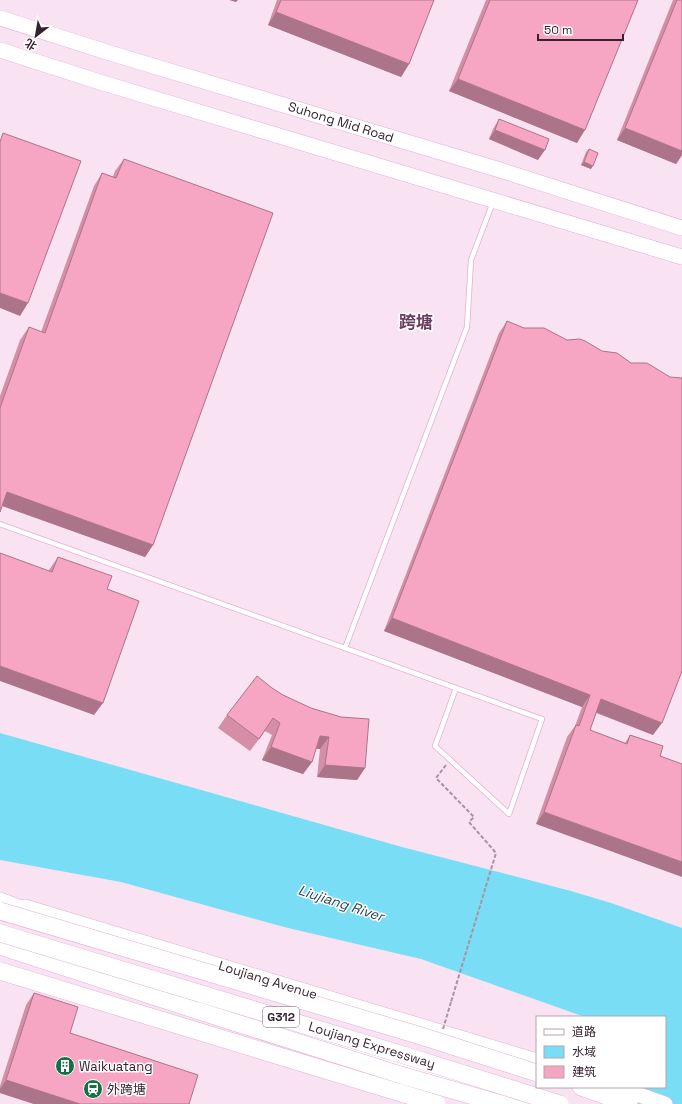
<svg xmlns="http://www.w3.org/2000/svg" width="682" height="1104" viewBox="0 0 682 1104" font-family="'Space Grotesk','Noto Sans SC',sans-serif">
  <rect width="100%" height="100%" fill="#f9e3f3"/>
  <path fill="#7addf6" d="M0,733l402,114 169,44 40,12 71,25v176h-74l10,-17h47v-70h-80l-164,-58 -133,-31 -167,-46 -121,-22z"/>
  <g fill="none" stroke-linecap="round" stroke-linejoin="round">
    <defs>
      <g id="lane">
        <path d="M0,524l542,195 -33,95 -74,-68 21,-58"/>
        <path d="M345,648l122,-321 4,-67 22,-58"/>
      </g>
      <g id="primary">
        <path d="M0,18l110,35 390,117 182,58"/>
        <path d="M0,50l103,33 579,174"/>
        <path d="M25,907l512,154"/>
        <path d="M250,1019l158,46 121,39"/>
        <path d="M617,1087l48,17"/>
      </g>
      <g id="highway">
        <path d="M0,901l36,14"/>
        <path d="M0,946l199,65"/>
        <path d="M581,1087l48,17"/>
      </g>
    </defs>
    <use href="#lane" stroke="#e3aed4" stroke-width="6"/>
    <use href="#primary" stroke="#e3aed4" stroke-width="16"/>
    <use href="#highway" stroke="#e3aed4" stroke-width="18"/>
    <path stroke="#a993a3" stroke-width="2" stroke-dasharray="4 2" stroke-linecap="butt" d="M446,765l-10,13 38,39 -5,5 27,31 -45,149"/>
    <use href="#lane" stroke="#fff" stroke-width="4.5"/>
    <use href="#primary" stroke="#fff" stroke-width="15"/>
    <use href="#highway" stroke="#fff" stroke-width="17"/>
    <defs>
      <g id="highway-bridge">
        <path d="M0,911l418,124 119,38"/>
        <path d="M0,933l410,124 150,47"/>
        <path d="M0,971l437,133"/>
        <path d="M199,1011l205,65 97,28"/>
      </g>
    </defs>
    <use href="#highway-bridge" stroke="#e3aed4" stroke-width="18" stroke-linecap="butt"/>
    <path stroke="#a993a3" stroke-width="2" stroke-dasharray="4 2" stroke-linecap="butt" d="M443,1029l8,-27"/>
    <use href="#highway-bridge" stroke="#fff" stroke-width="17"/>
  </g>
  <g fill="#d48fa7">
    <path d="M277,0h157l-25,64 -8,13 -133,-52z"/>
    <path d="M486,0h152l-61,143 -128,-52z"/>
    <path d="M673,0h9v155l-6,9 -59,-24z"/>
    <path d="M499,119l39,41 -49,-21 4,-10z"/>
    <path d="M589,149l2,20 -10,-4 5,-13z"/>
    <path d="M124,159l29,386 -8,12 -143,-51 -2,6v-116l20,-56 9,-13 12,5 53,-146 8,-13 11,4 2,-6z"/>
    <path d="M507,321l146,414 -57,-22 -6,17 35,13 5,-8 33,11 -127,78 31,-87 8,-11 7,-19 -198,-76 115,-298z"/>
    <path d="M58,557l49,32 -13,126 -45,-145z"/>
    <path d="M272,688l93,80 -8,12 -40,-3 3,-28h-4l-4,13 -9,12 -41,-14 10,-25 -7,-4 -15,20 -32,-23 9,-13z"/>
    <path d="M34,993l36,40 119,71h-155l-34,-11v-7l26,-81z"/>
  </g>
  <g fill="#ac7488">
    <path d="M229,0h9l-2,2z"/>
    <path d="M276,12l133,52 -8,13 -133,-52z"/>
    <path d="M458,79l127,51 -8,13 -128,-52z"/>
    <path d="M625,128l57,23v4l-6,9 -59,-24z"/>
    <path d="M495,130l50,20 -7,10 -49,-21z"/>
    <path d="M584,162l9,4 -2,3 -10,-4z"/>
    <path d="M0,293l28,10 -8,13 -20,-8z"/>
    <path d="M7,492l146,53 -8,12 -145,-52z"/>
    <path d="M392,618l198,77 -8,12 -198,-76z"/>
    <path d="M0,666l103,37 -9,12 -94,-34z"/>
    <path d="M601,699l61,24 -9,12 -60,-24z"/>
    <path d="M320,736l9,1 -9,12 -8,-1z"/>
    <path d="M271,747l41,15 -9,12 -41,-14z"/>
    <path d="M325,765l40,3 -8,12 -40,-3z"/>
    <path d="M544,812l138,50v15l-146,-53z"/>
    <path d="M6,1080l74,24h-46l-34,-11v-4z"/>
  </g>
  <g fill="#f6a6c2" stroke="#ac7488">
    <path d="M281,0h153l-25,64 -133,-52z"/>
    <path d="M490,0h148l-53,130 -127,-51z"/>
    <path d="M677,0h5v151l-57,-23z"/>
    <path d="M499,119l50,20 -4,11 -50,-20z"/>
    <path d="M3,133l78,28 -53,142 -28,-10v-151z"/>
    <path d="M589,149l9,4 -5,13 -9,-4z"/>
    <path d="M124,159l149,54 -120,332 -146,-53 -7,20v-104l29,-81 16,6 57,-160 14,5z"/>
    <path d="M507,321l17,7h20l23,12 13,-1 5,2 17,10 15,2 14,10h16l23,14 12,1v293l-20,52 -61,-24 -11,31 37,14 3,-9 33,11 -3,10 22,8v98l-138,-50 32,-87 3,1 11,-31 -198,-77z"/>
    <path d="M0,553l52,19 6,-15 54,19 -5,13 32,12 -36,102 -103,-37z"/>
    <path d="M257,676l15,12 11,7 28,13 30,9 28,2 -4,49 -40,-3 4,-28 -9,-1 -8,26 -41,-15 9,-24 -7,-5 -14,21 -32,-24z"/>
    <path d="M34,993l44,14 -8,26 128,42 -9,29h-109l-74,-24z"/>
  </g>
  <defs>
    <symbol id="building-disc" viewBox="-11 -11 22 22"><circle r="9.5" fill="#157145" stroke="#fff"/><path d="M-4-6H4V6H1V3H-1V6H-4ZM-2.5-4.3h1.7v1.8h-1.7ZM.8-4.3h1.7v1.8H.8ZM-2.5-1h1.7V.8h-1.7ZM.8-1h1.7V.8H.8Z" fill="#fff"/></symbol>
    <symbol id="station-disc" viewBox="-11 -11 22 22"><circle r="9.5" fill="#157145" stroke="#fff"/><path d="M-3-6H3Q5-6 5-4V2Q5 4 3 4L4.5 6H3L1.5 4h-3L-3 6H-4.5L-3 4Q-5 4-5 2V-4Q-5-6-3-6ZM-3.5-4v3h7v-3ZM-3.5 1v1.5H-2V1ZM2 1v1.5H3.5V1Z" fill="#fff"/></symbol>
  </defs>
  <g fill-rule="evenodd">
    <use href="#building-disc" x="54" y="1055" width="22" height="22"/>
    <use href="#station-disc" x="82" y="1078" width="22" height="22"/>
  </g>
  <g text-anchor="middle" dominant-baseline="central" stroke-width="3" stroke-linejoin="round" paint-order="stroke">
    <rect fill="#fff" stroke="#72646e" stroke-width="1" x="263" y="1007" width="36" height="20" rx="3"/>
    <g font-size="12" font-weight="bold" fill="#362130">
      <text x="281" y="1017">G312</text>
    </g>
    <g font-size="13" fill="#362130" stroke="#fff">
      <text transform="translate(341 122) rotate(17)">Suhong Mid Road</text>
      <text transform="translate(268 980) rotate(17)">Loujiang Avenue</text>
      <text transform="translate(372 1045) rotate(17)">Loujiang Expressway</text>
    </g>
    <g font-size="13" fill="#362130" stroke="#fff" text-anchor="start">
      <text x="79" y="1066">Waikuatang</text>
      <text x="107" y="1089">外跨塘</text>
    </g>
    <g font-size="14" font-style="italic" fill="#294850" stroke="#fff">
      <text transform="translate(341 903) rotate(18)">Liujiang River</text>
    </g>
    <g font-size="17" font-weight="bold" fill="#6a3d5f" stroke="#fff">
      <text x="416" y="322">跨塘</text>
    </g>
  </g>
  <rect x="536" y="1016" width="130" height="72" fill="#ffffff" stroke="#afa6ac"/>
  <rect x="544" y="1029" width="20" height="6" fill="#ffffff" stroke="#afa6ac"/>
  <text x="572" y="1036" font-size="12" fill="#362130">道路</text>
  <rect x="544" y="1046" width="20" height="12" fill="#7addf6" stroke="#afa6ac"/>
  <text x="572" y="1056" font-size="12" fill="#362130">水域</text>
  <rect x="544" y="1066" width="20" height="12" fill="#f6a6c2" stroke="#afa6ac"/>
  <text x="572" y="1076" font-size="12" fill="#362130">建筑</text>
  <g transform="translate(36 36) rotate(211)" stroke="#ffffff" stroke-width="3" paint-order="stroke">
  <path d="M0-3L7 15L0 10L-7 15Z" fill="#362130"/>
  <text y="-6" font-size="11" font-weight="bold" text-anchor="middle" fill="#362130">北</text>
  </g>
  <path d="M538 34v6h85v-6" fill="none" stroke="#362130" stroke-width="2"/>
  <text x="544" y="34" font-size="12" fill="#362130" stroke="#ffffff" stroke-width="3" paint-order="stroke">50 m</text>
</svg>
